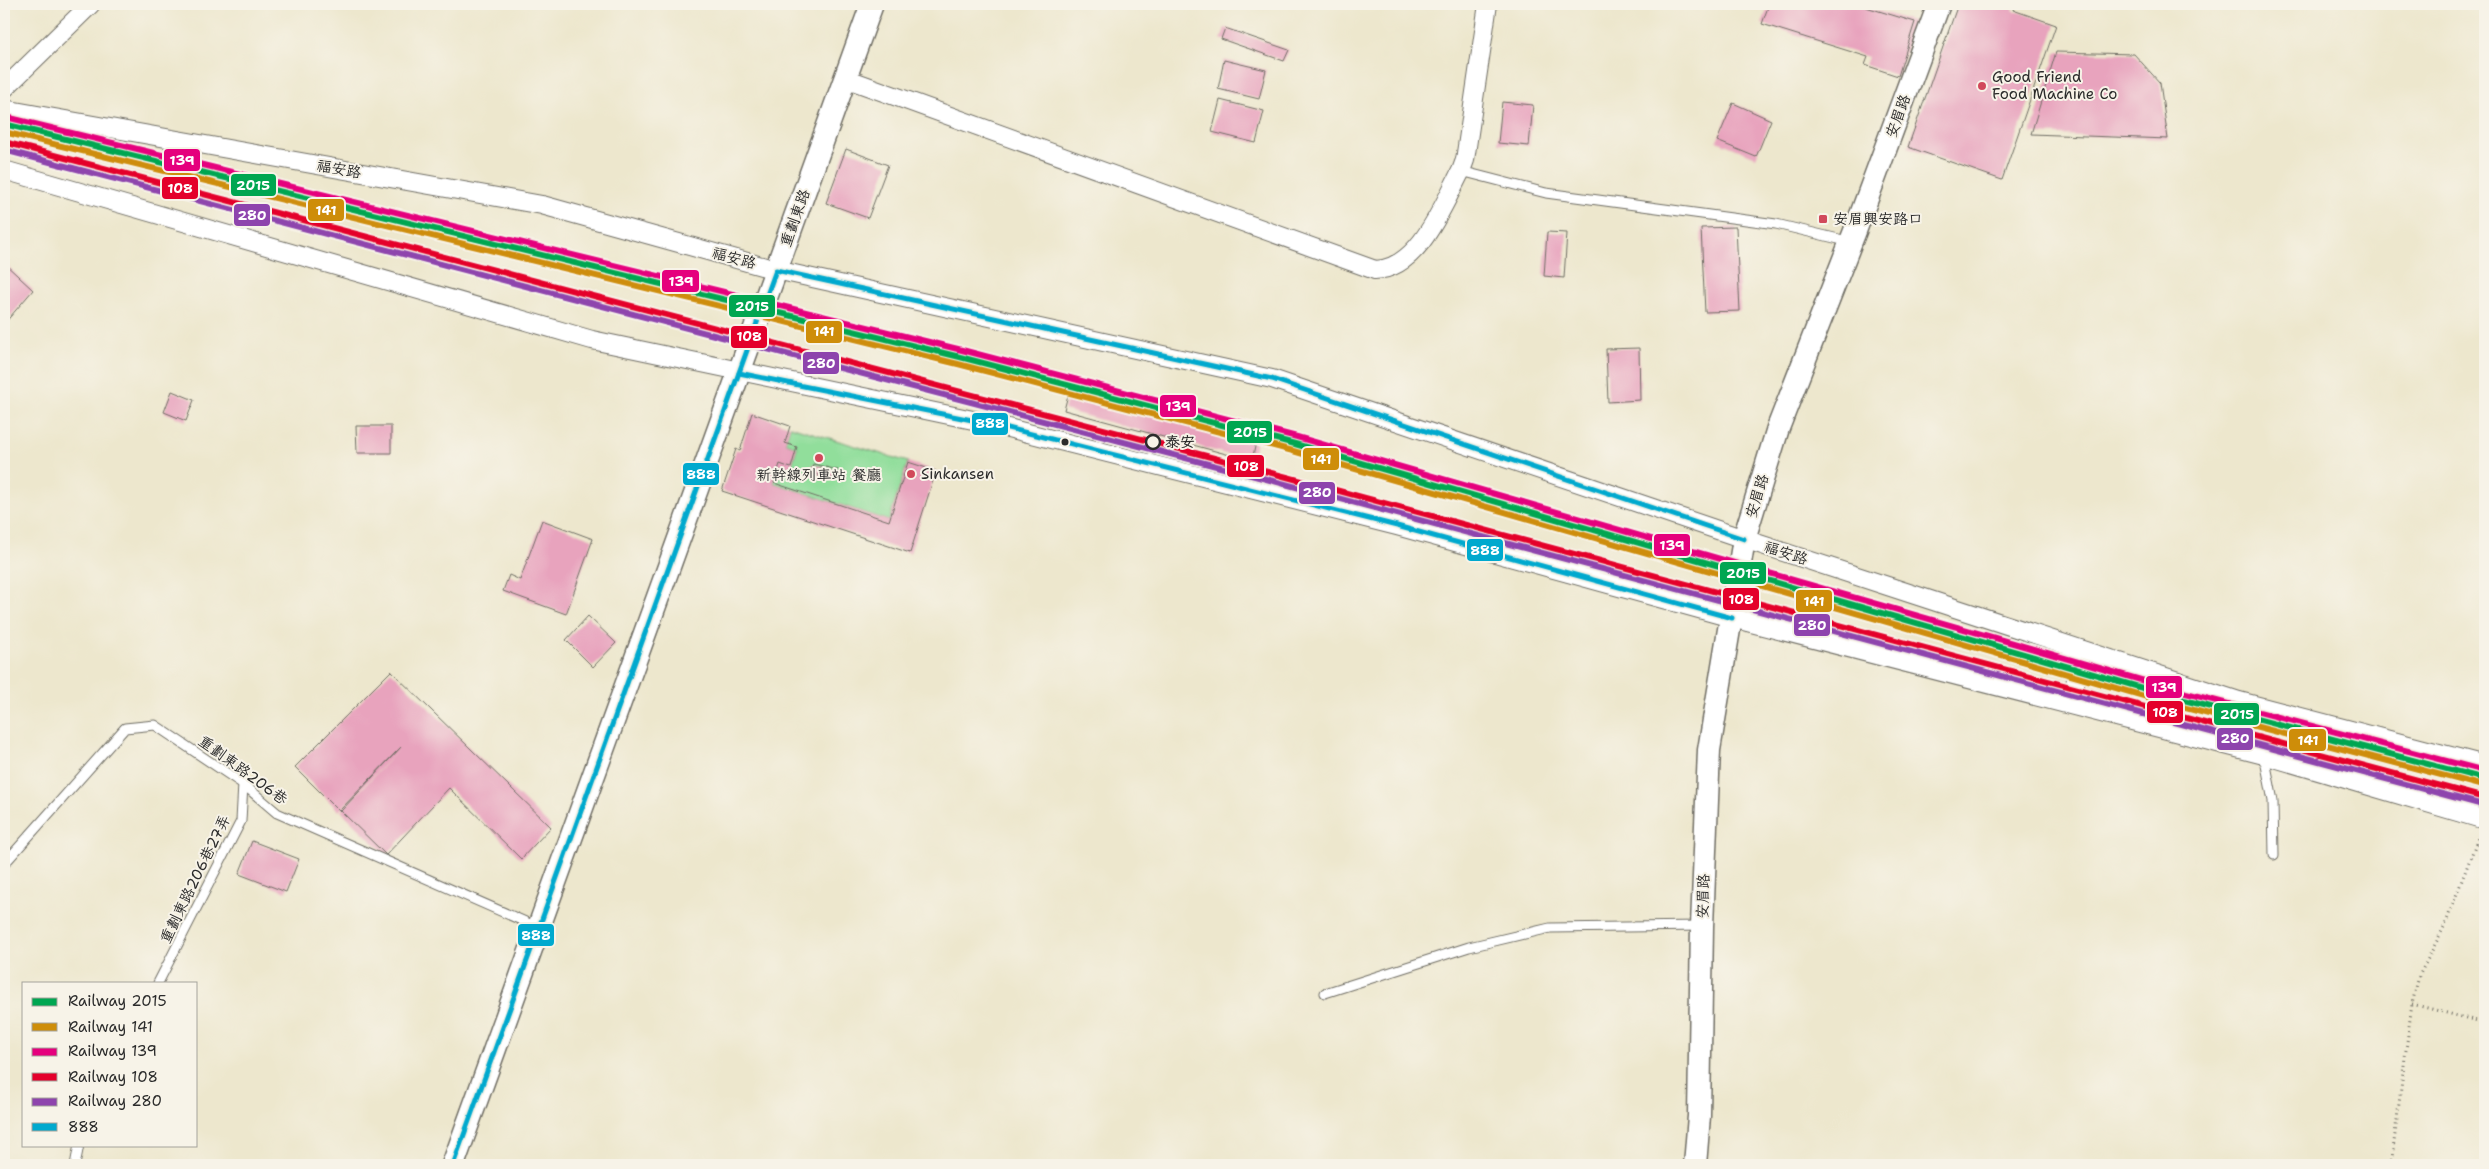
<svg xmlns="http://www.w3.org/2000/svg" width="2489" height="1169" viewBox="0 0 2489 1169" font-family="'Shantell Sans','LXGW WenKai TC',sans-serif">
  <rect width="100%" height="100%" fill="#f7f3e8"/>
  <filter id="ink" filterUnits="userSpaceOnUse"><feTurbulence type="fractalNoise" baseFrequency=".02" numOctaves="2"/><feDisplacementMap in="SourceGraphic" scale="10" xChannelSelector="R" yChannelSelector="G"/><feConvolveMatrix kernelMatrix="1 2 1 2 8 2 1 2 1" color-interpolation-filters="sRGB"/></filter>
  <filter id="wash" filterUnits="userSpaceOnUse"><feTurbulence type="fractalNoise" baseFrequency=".0096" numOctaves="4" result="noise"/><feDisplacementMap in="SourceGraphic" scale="20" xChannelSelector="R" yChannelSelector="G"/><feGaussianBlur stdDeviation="1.12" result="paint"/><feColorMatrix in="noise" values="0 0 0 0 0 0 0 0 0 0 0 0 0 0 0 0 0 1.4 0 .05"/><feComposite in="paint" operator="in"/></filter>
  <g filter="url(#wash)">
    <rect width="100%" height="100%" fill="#ede7cd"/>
    <path fill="#91de9b" stroke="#5e8463" d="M790,426l118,36 -19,59 -115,-38 6,-19 11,4 6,-21 -12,-4z"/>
    <g id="blocks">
      <g fill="#e8a3bd">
        <path d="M1769,4h87l59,18 -17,54 -33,-11 3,-8 -106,-33z"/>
        <path d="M1958,4h57l-2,6 43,15 -54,155 -94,-33z"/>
        <path d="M1225,28l64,22 -5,11 -63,-22z"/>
        <path d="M2056,52l78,2 26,29 8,56 -137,-5z"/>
        <path d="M1224,60l42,10 -7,29 -41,-10z"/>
        <path d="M1220,100l44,11 -8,32 -44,-11z"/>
        <path d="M1502,102l31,3 -4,41 -31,-3z"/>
        <path d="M1733,103l38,17 -15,37 -39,-16z"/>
        <path d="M846,149l42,16 -20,53 -42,-15z"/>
        <path d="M1736,227l4,84 -35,1 -4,-84z"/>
        <path d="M1547,232l20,1 -3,45 -20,-2z"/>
        <path d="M4,263l29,27 -29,34z"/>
        <path d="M1639,348l1,52 -32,2 -2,-53z"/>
        <path d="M172,391l22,9 -8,21 -22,-9z"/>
        <path d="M1069,391l187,51 -4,19 -188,-51z"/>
        <path d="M752,413l38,13 -5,17 12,4 -6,21 -11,-4 -6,19 115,38 19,-59 28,9 -26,82 -188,-62 14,-42 4,2z"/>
        <path d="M356,426h35v27h-34z"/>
        <path d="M813,464l25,6 -3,9 -24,-6z"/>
        <path d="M542,520l51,19 -27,75 -63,-23 6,-16 11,5z"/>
        <path d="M588,616l28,27 -23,24 -27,-27z"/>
        <path d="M391,671l160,156 -30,32 -72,-71 -63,67 -45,-44 60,-64 -62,64 -44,-44z"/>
        <path d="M252,841l47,18 -13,33 -47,-18z"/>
      </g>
    </g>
  </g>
  <g filter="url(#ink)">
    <use href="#blocks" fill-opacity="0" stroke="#6f6d64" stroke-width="1"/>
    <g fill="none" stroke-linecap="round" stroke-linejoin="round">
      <defs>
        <g id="service">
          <path d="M1461,171l85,22 230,31 75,18"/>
          <path d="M2268,710l-4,45 9,46 1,54"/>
          <path d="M4,864l121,-136 30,-3 88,59 34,29 260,114"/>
          <path d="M158,983l83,-162 2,-37"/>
          <path d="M1325,993l144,-46 81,-19 152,-2"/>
          <path d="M75,1165l4,-20"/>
        </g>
        <g id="minor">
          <path d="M845,78l530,192c44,-1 68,-65 86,-99l4,-11 23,-156"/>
          <path d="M4,89l87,-85"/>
          <path d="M4,109l538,96 234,65 496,109 472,160 495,162 246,64"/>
          <path d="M4,170l588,170 400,84 405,102 335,92 532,137 221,65"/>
          <path d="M2071,704l11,-54"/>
        </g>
        <g id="tertiary">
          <path d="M453,1165l419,-1161"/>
          <path d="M1695,1165l4,-49 3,-190 7,-176 35,-211 34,-111 77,-197 84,-227"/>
        </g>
      </defs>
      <use href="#service" stroke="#6f6d64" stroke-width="11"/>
      <use href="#minor" stroke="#6f6d64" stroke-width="20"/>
      <use href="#tertiary" stroke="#6f6d64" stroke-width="25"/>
      <g stroke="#6f6d64" stroke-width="3" stroke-dasharray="1 4" stroke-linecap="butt">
        <path d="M2412,1004l73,19"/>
        <path d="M2391,1165l21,-161 7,-28 26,-51 33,-87"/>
      </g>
      <use href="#service" stroke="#fff" stroke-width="9"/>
      <use href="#minor" stroke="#fff" stroke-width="18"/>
      <use href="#tertiary" stroke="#fff" stroke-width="22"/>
      <defs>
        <g id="bus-1">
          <path d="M739,373l253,51 405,102 335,92"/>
          <path d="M453,1165c109,-298 213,-598 323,-895l496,109 472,160"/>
        </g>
      </defs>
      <use href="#bus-1" stroke="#f7f3e8" stroke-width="9"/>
      <use href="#bus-1" stroke="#00a9ce" stroke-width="5"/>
      <defs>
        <path id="rail-1" d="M4,124l956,233 335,87 889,256 301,79"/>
        <path id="rail-2" d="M4,132l954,232 335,87 889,256 301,79"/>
        <path id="rail-3" d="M6,117l956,233 335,87 889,256 299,78"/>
        <path id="rail-4" d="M4,142l1283,335 1198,321"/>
        <path id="rail-5" d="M4,150l1281,334 1198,321"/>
      </defs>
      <use href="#rail-1" stroke="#f7f3e8" stroke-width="10"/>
      <use href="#rail-2" stroke="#f7f3e8" stroke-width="10"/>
      <use href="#rail-3" stroke="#f7f3e8" stroke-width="10"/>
      <use href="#rail-4" stroke="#f7f3e8" stroke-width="10"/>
      <use href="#rail-5" stroke="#f7f3e8" stroke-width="10"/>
      <use href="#rail-1" stroke="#00a651" stroke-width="6"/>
      <use href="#rail-2" stroke="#ce8d09" stroke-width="6"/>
      <use href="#rail-3" stroke="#e5007d" stroke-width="6"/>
      <use href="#rail-4" stroke="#e4002b" stroke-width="6"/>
      <use href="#rail-5" stroke="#8e44ad" stroke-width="6"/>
    </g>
  </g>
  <g fill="#d1495b" stroke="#f7f3e8" stroke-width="2">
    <circle cx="1982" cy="86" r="5"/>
    <rect x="1818" y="214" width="10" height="10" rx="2.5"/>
    <circle cx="819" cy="458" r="5"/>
    <circle cx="911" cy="474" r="5"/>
  </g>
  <circle fill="#2b2b2b" stroke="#f7f3e8" stroke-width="2" cx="1065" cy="442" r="4.5"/>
  <circle fill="#f7f3e8" stroke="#2b2b2b" stroke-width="2.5" cx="1153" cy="442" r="7"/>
  <g text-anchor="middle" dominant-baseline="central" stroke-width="4" stroke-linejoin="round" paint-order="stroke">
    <g font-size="15" fill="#2b2b2b" stroke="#f7f3e8" text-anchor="start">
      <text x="1992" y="77">Good Friend<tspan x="1992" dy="17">Food Machine Co</tspan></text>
      <text x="1833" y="219">安眉興安路口</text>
      <text x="921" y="474">Sinkansen</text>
      <text x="819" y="475" text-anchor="middle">新幹線列車站 餐廳</text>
    </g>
    <g font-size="15" fill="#2b2b2b" stroke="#f7f3e8">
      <text transform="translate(1898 116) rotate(-70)">安眉路</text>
      <text transform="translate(339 169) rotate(10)">福安路</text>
      <text transform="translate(795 218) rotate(-70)">重劃東路</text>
      <text transform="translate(734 258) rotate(15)">福安路</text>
      <text transform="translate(1757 496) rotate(-73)">安眉路</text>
      <text transform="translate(1786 553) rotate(18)">福安路</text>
      <text transform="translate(243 770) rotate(36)">重劃東路206巷</text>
      <text transform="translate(195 879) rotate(-64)">重劃東路206巷27弄</text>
      <text transform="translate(1703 896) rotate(-88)">安眉路</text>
    </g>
    <g font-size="15" font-weight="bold" fill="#2b2b2b" stroke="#f7f3e8" text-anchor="start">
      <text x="1165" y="442">泰安</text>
    </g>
  </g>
  <g stroke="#f7f3e8" stroke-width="2">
    <rect x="163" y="148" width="38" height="24" rx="5" fill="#e5007d"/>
    <rect x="230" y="173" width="47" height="24" rx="5" fill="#00a651"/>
    <rect x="161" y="176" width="38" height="24" rx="5" fill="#e4002b"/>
    <rect x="307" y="198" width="38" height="24" rx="5" fill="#ce8d09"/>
    <rect x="233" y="203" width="38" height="24" rx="5" fill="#8e44ad"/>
    <rect x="661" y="269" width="39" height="24" rx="5" fill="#e5007d"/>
    <rect x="728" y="294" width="48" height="24" rx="5" fill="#00a651"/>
    <rect x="805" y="320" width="38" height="24" rx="5" fill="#ce8d09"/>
    <rect x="730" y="325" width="38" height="24" rx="5" fill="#e4002b"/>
    <rect x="802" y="351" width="38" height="24" rx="5" fill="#8e44ad"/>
    <rect x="1159" y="394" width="38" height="24" rx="5" fill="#e5007d"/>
    <rect x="971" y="412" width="38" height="24" rx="5" fill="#00a9ce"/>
    <rect x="1226" y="420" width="47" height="24" rx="5" fill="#00a651"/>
    <rect x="1302" y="447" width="38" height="24" rx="5" fill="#ce8d09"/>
    <rect x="1226" y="454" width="39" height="24" rx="5" fill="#e4002b"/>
    <rect x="682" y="462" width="38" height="24" rx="5" fill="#00a9ce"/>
    <rect x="1298" y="481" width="38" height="24" rx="5" fill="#8e44ad"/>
    <rect x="1653" y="533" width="38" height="24" rx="5" fill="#e5007d"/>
    <rect x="1466" y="538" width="38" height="24" rx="5" fill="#00a9ce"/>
    <rect x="1719" y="561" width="48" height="24" rx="5" fill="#00a651"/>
    <rect x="1722" y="587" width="38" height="24" rx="5" fill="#e4002b"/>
    <rect x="1795" y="589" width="38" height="24" rx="5" fill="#ce8d09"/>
    <rect x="1793" y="613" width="38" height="24" rx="5" fill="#8e44ad"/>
    <rect x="2145" y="675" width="38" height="24" rx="5" fill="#e5007d"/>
    <rect x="2146" y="700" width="38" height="24" rx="5" fill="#e4002b"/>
    <rect x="2213" y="702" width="47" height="24" rx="5" fill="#00a651"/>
    <rect x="2216" y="727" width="38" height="24" rx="5" fill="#8e44ad"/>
    <rect x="2288" y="728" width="39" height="24" rx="5" fill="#ce8d09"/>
    <rect x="517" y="923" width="38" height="24" rx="5" fill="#00a9ce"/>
  </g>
  <g font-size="14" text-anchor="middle" font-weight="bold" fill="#fff">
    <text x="182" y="165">139</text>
    <text x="253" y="190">2015</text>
    <text x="180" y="193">108</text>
    <text x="326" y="215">141</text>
    <text x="252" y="220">280</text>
    <text x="681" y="286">139</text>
    <text x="752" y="311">2015</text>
    <text x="824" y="336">141</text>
    <text x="749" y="341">108</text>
    <text x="821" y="368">280</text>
    <text x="1178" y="411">139</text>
    <text x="990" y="428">888</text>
    <text x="1250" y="437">2015</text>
    <text x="1321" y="464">141</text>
    <text x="1246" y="471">108</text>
    <text x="701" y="479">888</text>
    <text x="1317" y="497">280</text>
    <text x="1672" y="550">139</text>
    <text x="1485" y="555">888</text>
    <text x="1743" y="578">2015</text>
    <text x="1741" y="604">108</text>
    <text x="1814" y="606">141</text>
    <text x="1812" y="630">280</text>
    <text x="2164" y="692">139</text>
    <text x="2165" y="717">108</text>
    <text x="2237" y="719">2015</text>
    <text x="2235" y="743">280</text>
    <text x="2308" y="745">141</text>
    <text x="536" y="940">888</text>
  </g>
  <rect width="2489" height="1169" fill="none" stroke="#f7f3e8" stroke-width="20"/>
  <rect x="22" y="982" width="175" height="165" fill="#f7f3e8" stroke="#a5a39c"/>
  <rect x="32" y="998" width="25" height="8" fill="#00a651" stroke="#a5a39c"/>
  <text x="68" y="1006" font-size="15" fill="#2b2b2b">Railway 2015</text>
  <rect x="32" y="1023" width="25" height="8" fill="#ce8d09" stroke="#a5a39c"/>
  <text x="68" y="1032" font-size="15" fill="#2b2b2b">Railway 141</text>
  <rect x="32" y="1048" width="25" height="8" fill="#e5007d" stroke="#a5a39c"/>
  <text x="68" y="1056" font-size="15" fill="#2b2b2b">Railway 139</text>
  <rect x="32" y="1073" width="25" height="8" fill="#e4002b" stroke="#a5a39c"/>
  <text x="68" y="1082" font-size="15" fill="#2b2b2b">Railway 108</text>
  <rect x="32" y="1098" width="25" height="8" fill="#8e44ad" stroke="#a5a39c"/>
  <text x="68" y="1106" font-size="15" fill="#2b2b2b">Railway 280</text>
  <rect x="32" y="1123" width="25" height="8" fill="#00a9ce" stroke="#a5a39c"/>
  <text x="68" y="1132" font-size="15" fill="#2b2b2b">888</text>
</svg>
